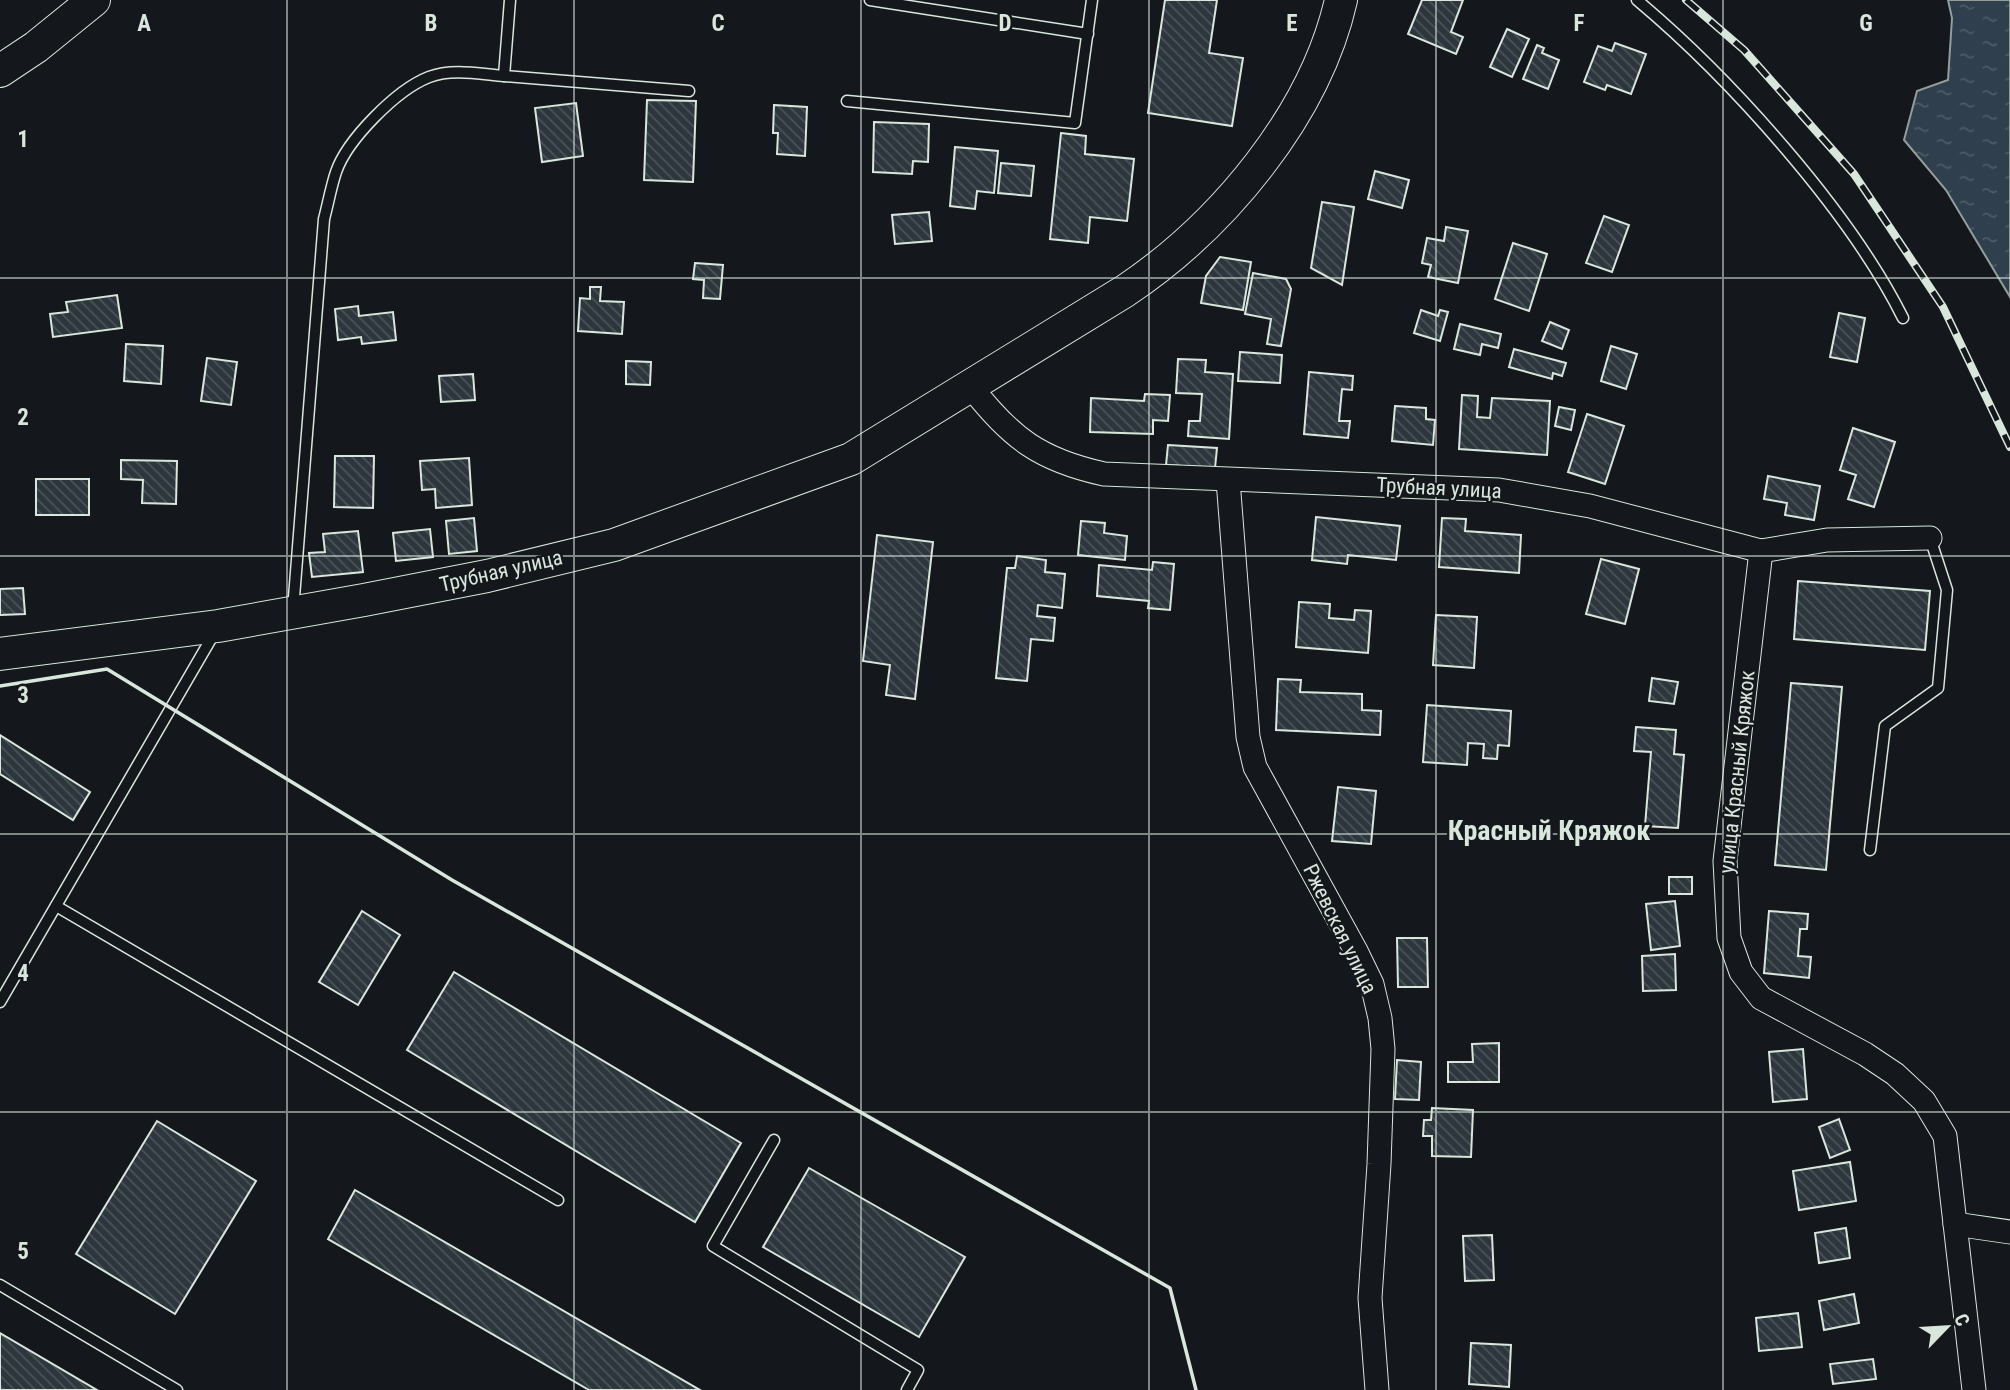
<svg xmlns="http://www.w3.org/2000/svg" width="2010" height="1390" viewBox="0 0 2010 1390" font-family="'Roboto Condensed',sans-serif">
  <defs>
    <pattern id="water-ripples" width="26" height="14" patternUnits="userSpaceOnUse" patternTransform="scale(1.75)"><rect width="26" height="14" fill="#2f3f4d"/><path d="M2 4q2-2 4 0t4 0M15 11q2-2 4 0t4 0" fill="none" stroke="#4c5b66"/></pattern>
    <pattern id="building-back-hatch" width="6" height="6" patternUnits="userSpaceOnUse" patternTransform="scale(1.75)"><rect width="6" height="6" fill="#2c363c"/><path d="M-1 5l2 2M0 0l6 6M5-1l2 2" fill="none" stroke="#4a5358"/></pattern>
  </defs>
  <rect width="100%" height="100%" fill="#14181c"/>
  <path fill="url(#water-ripples)" stroke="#939e99" stroke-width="2" d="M1948,0h62v297l-64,-107 -42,-50 13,-49 31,-11 4,-62z"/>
  <g fill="url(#building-back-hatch)" stroke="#d8e6dc" stroke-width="2">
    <path d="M1165,0h52l-8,53 34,5 -11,68 -84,-13z"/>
    <path d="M1422,0h41l-12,32 12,5 -7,17 -48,-20z"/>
    <path d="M1507,29l22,10 -17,38 -22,-10z"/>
    <path d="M1615,43l31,11 -15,40 -24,-9 -2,5 -21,-8 14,-36 14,5z"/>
    <path d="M1537,45l7,3 -2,5 17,7 -11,29 -25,-10z"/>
    <path d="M647,100l49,1 -3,81 -49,-2z"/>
    <path d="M576,103l7,53 -41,6 -7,-54z"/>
    <path d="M774,105l33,2 -2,49 -28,-2 1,-21h-5z"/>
    <path d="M874,122l55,2 -1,38 -15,-1 -1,13 -39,-2z"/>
    <path d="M1061,133l25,3 -1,18 49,5 -7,62 -37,-4 -2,26 -38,-4z"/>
    <path d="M955,147l43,4 -4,42 -17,-2 -2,18 -25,-3z"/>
    <path d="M1001,163l33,3 -3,30 -33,-3z"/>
    <path d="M1375,171l34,9 -7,28 -34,-9z"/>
    <path d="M1322,202l32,5 -12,78 -31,-17z"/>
    <path d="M929,212l3,29 -37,3 -3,-29z"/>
    <path d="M1604,216l25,9 -17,47 -26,-9z"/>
    <path d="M1446,227l22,4 -10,52 -30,-6 3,-12 -9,-2 5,-25 17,3z"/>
    <path d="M1513,243l34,11 -18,57 -34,-12z"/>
    <path d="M1220,257l31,5 -8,48 -42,-7 5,-27z"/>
    <path d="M695,263l28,2 -3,34 -17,-1 1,-18 -11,-1z"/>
    <path d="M1253,273l33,6 5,10 -10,57 -14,-2 4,-25 -26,-5z"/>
    <path d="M590,287h11l-1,14 24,1 -2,32 -44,-3 2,-33 10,1z"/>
    <path d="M117,295l5,33 -69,9 -3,-23 18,-2 -2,-10z"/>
    <path d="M358,306l1,10 34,-4 3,28 -34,4 -1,-7 -23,3 -3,-31z"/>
    <path d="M1421,310l17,6 2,-6 8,2 -8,29 -26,-8z"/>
    <path d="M1839,313l26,5 -8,44 -27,-5z"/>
    <path d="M1550,322l19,8 -7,19 -20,-8z"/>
    <path d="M1460,324l41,10 -3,14 -16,-4 -2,11 -26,-6z"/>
    <path d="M126,344l37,2 -2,38 -37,-3z"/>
    <path d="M1611,346l26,8 -11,35 -25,-8z"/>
    <path d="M1514,349l52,14 -4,13 -9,-3 -1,6 -43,-12z"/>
    <path d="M1240,352l42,3 -2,28 -42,-2z"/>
    <path d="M207,358l30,4 -6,43 -30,-4z"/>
    <path d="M1178,359l28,1 -1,12 28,2 -4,65 -41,-3 1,-15h11l2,-27 -26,-1z"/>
    <path d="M626,361l25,1 -1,23 -24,-1z"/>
    <path d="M1309,372l44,4 -1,14 -10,-1 -3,32h11l-2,17 -44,-4z"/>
    <path d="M473,374l2,26 -34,2 -2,-26z"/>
    <path d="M1145,394l25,1 -2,26 -15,-1v14l-63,-2 1,-34 53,3z"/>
    <path d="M1462,395l16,1 -1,21 13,1 2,-20 58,3 -3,54 -88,-6z"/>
    <path d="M1395,406l31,2v11l9,1 -2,25 -41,-4z"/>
    <path d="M1559,407l16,3 -4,20 -16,-4z"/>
    <path d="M1587,414l37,12 -19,58 -37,-12z"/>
    <path d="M1853,428l42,14 -21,65 -26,-8 8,-24 -16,-5z"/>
    <path d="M1168,445l49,3 -2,20 -49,-3z"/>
    <path d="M335,456h39l-1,52 -39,-1z"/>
    <path d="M469,458l3,47 -36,3 -1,-19 -13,1 -2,-29z"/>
    <path d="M121,460l56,1 -1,43 -34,-1 1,-23 -22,-1z"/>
    <path d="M1768,476l52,10 -6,34 -29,-5 2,-12 -23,-4z"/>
    <rect x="36" y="479" width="53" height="36"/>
    <path d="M1316,517l84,9 -4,34 -48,-5 -1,9 -35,-4z"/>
    <path d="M474,518l3,33 -28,3 -3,-33z"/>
    <path d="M1442,518l24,1 -1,12 56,4 -2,38 -80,-6z"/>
    <path d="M1081,521l24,2 -1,10 23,3 -2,24 -47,-5z"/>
    <path d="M430,529l3,28 -37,4 -3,-28z"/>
    <path d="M358,531l5,41 -51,5 -3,-24 16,-1 -2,-18z"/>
    <path d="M877,535l56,7 -18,157 -29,-4 4,-30 -27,-4z"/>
    <path d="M1017,556l29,4 -1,12 20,2 -3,34 -24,-3 -1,11 18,2 -2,23 -22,-2 -4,42 -31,-3 11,-110h8z"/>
    <path d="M1601,559l38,10 -14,55 -39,-10z"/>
    <path d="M1153,562l21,2 -4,46 -22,-2 1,-7 -52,-5 2,-31 53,5z"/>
    <path d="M1798,581l132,10 -5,59 -131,-11z"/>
    <path d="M23,588l2,26 -25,1v-26z"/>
    <path d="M1299,602l31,2 -1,14 25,2 1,-10 16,1 -3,42 -72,-6z"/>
    <path d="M1436,615l41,2 -3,51 -41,-3z"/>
    <path d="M1652,678l26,4 -4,22 -25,-3z"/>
    <path d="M1278,679l23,1 -1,12 62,2v16l19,1 -1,24 -104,-5z"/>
    <path d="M1791,683l51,4 -16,183 -51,-5z"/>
    <path d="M1427,705l84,6 -2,35 -11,-1 -1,14 -14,-1 1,-14 -16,-1 -1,22 -44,-3z"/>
    <path d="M1636,727l40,3 -2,24 10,1 -6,73 -33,-2 6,-74 -17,-1z"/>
    <path d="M0,735l90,57 -17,28 -73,-46z"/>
    <path d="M1338,787l38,4 -5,53 -39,-3z"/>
    <rect x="1669" y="877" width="23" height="17"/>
    <path d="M1675,901l5,45 -29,4 -5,-46z"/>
    <path d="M362,911l38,24 -42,70 -39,-23z"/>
    <path d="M1769,911l39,3 -1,15h-7l-2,27 13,1 -2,21 -45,-5z"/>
    <path d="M1397,938h30l1,49h-30z"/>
    <path d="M1675,954l1,36 -33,1 -1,-35z"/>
    <path d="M454,972l287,171 -46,79 -288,-172z"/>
    <path d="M1499,1043v39h-51v-20h25l-1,-18z"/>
    <path d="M1803,1049l4,50 -34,3 -4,-50z"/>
    <path d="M1397,1060l24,2 -2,38 -24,-1z"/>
    <path d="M1432,1108l41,2 -2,47 -39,-1v-20h-9l1,-16h7z"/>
    <path d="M1839,1119l11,31 -20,8 -11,-31z"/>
    <path d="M157,1121l99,60 -81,133 -99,-60z"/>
    <path d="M1850,1162l6,39 -57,9 -6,-39z"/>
    <path d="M809,1168l156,89 -46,80 -156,-90z"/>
    <path d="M355,1190l345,200h-111l-261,-151z"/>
    <path d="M1846,1228l4,30 -31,5 -4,-30z"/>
    <path d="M1492,1235l2,45 -29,1 -2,-45z"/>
    <path d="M1854,1294l5,29 -35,7 -5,-29z"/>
    <path d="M1798,1313l4,34 -43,4 -3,-33z"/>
    <path d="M0,1333l97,57h-97z"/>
    <path d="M1471,1343l40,2 -2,42 -40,-3z"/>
    <path d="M1873,1359l3,20 -43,5 -3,-20z"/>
  </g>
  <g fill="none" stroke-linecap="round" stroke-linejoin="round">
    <defs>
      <g id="lane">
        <path d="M510,0l-6,76 185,15"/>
        <path d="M870,0l218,34"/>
        <path d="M1637,0c93,78 212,210 266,318"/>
        <path d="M847,101l228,22 17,-123"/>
        <path d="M293,610l31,-391c4,-15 7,-32 12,-47 11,-32 60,-82 93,-95 23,-9 51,-3 75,-1"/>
        <path d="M1870,850l15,-124 53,-38 9,-98 -17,-52"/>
        <path d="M56,906l502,294"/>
        <path d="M0,1002l215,-370"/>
        <path d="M774,1140l-61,106 205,124 -11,20"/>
        <path d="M0,1285l177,105"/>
      </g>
      <g id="street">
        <path d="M972,388c39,50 68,72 132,86l395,16 91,16 171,45 66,-11 103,-2"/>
        <path d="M1228,480l20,257 7,30 101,184 16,33 8,34 3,31 -4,115 -9,134 7,92"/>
        <path d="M1761,551l-36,310 4,77 12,34 20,26 104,56 30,20 29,27 21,35 29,254"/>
        <path d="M1955,1224l55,8"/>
      </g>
      <g id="secondary">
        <path d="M0,71l36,-24 58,-47"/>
        <path d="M0,654l218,-28 146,-26 123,-24 127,-31 237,-86 274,-168c97,-65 190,-176 216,-291"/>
      </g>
    </defs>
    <use href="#lane" stroke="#d8e6dc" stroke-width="13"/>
    <use href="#street" stroke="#d8e6dc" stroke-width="25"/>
    <use href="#secondary" stroke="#d8e6dc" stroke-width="34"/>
    <use href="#lane" stroke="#14181c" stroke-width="10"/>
    <use href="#street" stroke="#14181c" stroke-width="23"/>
    <use href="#secondary" stroke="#14181c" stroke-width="32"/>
    <defs>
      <path id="rail" d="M1686,0l58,50 110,124 89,133 67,140"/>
    </defs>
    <use href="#rail" stroke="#d8e6dc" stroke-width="8"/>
    <use href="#rail" stroke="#14181c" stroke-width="5" stroke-dasharray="16" stroke-linecap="butt"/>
    <path stroke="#d8e6dc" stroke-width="3.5" d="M0,686l107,-17 345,211 718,408 26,102"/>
  </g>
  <path fill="none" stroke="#d8e6dc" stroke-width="2" stroke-opacity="0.55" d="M287,0v1390M574,0v1390M861,0v1390M1149,0v1390M1436,0v1390M1723,0v1390M0,278h2010M0,556h2010M0,834h2010M0,1112h2010"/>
  <g text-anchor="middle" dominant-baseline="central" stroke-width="5" stroke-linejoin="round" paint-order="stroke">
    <g font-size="21" fill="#d8e6dc" stroke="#14181c">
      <text transform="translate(1439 488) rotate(3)">Трубная улица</text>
      <text transform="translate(501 571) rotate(-13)">Трубная улица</text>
      <text transform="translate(1737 772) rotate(-84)">улица Красный Кряжок</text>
      <text transform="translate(1340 929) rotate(64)">Ржевская улица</text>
    </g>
    <g font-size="28" font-weight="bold" fill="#d8e6dc" stroke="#14181c">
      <text x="1549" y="830">Красный Кряжок</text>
    </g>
  </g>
  <g font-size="23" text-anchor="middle" font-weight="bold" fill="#d8e6dc" stroke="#14181c" stroke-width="5" stroke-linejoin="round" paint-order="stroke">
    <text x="144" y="31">A</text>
    <text x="431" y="31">B</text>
    <text x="718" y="31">C</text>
    <text x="1005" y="31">D</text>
    <text x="1292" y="31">E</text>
    <text x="1579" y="31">F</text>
    <text x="1866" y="31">G</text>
    <text x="23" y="147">1</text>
    <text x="23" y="425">2</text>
    <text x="23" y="703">3</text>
    <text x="23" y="981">4</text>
    <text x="23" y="1259">5</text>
  </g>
  <g transform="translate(1947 1327) rotate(65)" stroke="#14181c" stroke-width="5" paint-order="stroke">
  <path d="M0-5L12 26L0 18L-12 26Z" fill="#d8e6dc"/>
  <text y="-10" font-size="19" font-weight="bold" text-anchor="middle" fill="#d8e6dc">С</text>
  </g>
</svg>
